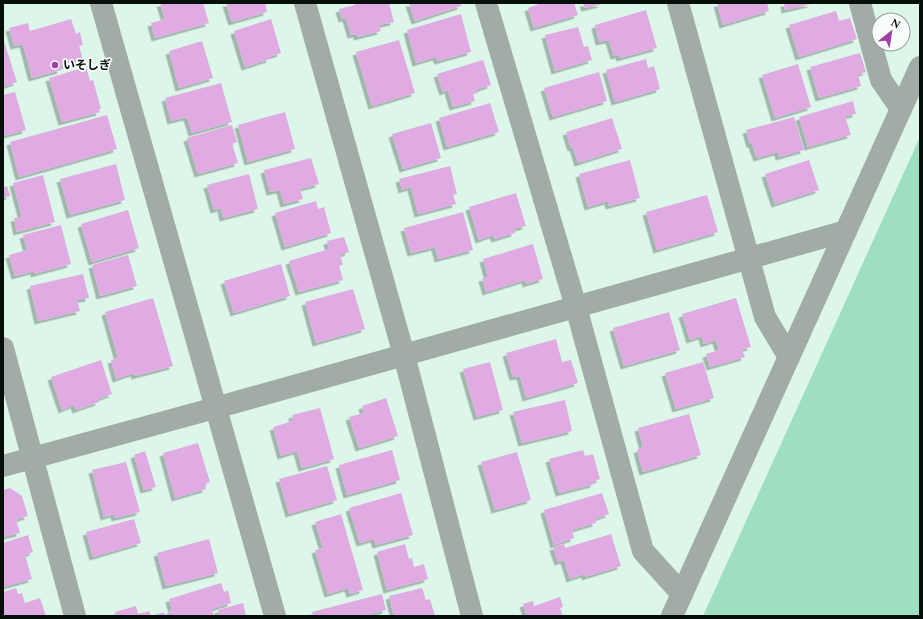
<svg xmlns="http://www.w3.org/2000/svg" width="923" height="619" viewBox="0 0 923 619" font-family="Spectral,'Noto Sans JP',serif">
  <defs>
    <filter id="shadow"><feDropShadow dx="-3.5" dy="3.5" stdDeviation="0" flood-color="#0004"/></filter>
  </defs>
  <rect width="100%" height="100%" fill="#dcf7ea"/>
  <path fill="#9edfc1" d="M920,137v478l-4,1h-213z"/>
  <g fill="#e0abe3" filter="url(#shadow)">
    <path d="M160,3h43l6,20 -54,15 -4,-15 14,-4z"/>
    <path d="M226,3h39l2,9 -35,10z"/>
    <path d="M355,3h34l5,19 -15,3 2,6 -24,6v-3l-6,1 -5,-17 -4,1 -3,-10 16,-4z"/>
    <path d="M409,3h51l1,3 -46,15z"/>
    <path d="M538,3h36l4,12 -44,13 -6,-20 11,-4z"/>
    <path d="M583,3h19v1l-17,4z"/>
    <path d="M717,3h50l2,8 -46,14z"/>
    <path d="M784,3h27v1l-26,6z"/>
    <path d="M646,10l11,38 -37,10 -1,-3 -5,1 -5,-16 -10,2 -4,-17z"/>
    <path d="M836,11l3,10 11,-3 7,21 -58,18 -10,-32z"/>
    <path d="M461,14l10,38 -33,9 -2,-4 -20,6 -9,-33z"/>
    <path d="M71,19l5,15 4,-2 3,13 -4,1 4,14 -23,7 1,3 -29,8 -9,-34 -9,2 -5,-18 19,-5 2,8z"/>
    <path d="M271,19l10,34 -12,4 1,2 -25,8 -11,-36z"/>
    <path d="M578,27l6,20 4,-1 4,14 -37,11 -10,-36z"/>
    <path d="M3,38l14,44 -14,5z"/>
    <path d="M399,40l16,53 -43,13 -16,-54z"/>
    <path d="M202,41l11,37 -34,10 -10,-37z"/>
    <path d="M860,53l6,19 -8,2 3,12 -42,12 -9,-31z"/>
    <path d="M646,59l2,9 6,-2 6,23 -45,13 -9,-32z"/>
    <path d="M483,60l8,25 -15,5 1,3 -4,1 2,7 -22,6 -5,-17 -5,2 -6,-18z"/>
    <path d="M798,64l13,43 -36,11 -13,-43z"/>
    <path d="M86,67l4,14 3,-1 8,29h-2l1,3 -38,10 -13,-44z"/>
    <path d="M599,72l8,29 -54,16 -9,-29z"/>
    <path d="M221,83l11,39 -40,11 -5,-16 -16,4 -6,-23z"/>
    <path d="M15,92l11,38 -23,6v-41z"/>
    <path d="M853,101l3,13 -11,2 6,19 -43,12 -9,-30z"/>
    <path d="M490,103l9,29 -52,15 -8,-29z"/>
    <path d="M285,112l10,37 -47,13 -10,-37z"/>
    <path d="M107,115l10,34 -98,28 -9,-35z"/>
    <path d="M794,117l10,33 -25,7 -1,-5 -21,6 -5,-14h-2l-4,-14z"/>
    <path d="M612,118l10,31 -44,14 -5,-16 -2,1 -5,-16z"/>
    <path d="M431,123l10,35 -38,11 -11,-35z"/>
    <path d="M232,125l5,17 -5,2 6,19 -40,11 -11,-36z"/>
    <path d="M311,158l8,26 -19,5 3,10 -19,5 -4,-14 -10,2 -6,-22z"/>
    <path d="M630,160l10,38 -31,8 -1,-5 -20,6 -9,-33z"/>
    <path d="M809,160l10,30 -44,14 -10,-30z"/>
    <path d="M116,164l9,36 -55,15 -10,-36z"/>
    <path d="M450,166l7,28 -4,1 3,9 -38,10 -7,-27 -9,3 -3,-11z"/>
    <path d="M249,174l9,35 -35,9 -2,-10 -7,2 -7,-25z"/>
    <path d="M43,175l12,47 -38,10 -3,-14 8,-1 -9,-34z"/>
    <path d="M7,186l3,10 -7,2v-10z"/>
    <path d="M516,193l10,33 -12,3 1,4 -20,6 -2,-4 -14,5 -10,-33z"/>
    <path d="M707,195l11,37 -61,18 -11,-38z"/>
    <path d="M316,201l2,8 6,-2 7,26 -46,14 -10,-34z"/>
    <path d="M128,210l11,38 -47,14 -11,-38z"/>
    <path d="M463,212l10,38 -35,9 -3,-12 -24,6 -7,-25z"/>
    <path d="M61,225l10,39 -37,10v-3l-19,5 -6,-21 18,-5 -4,-15z"/>
    <path d="M344,237l5,15 -9,3 3,10 -4,1 4,14 -44,12 -10,-31 40,-12 -2,-8z"/>
    <path d="M533,244l10,35 -17,5 -1,-4 -39,12 -4,-14 6,-1 -5,-18z"/>
    <path d="M128,255l9,31 -37,10 -8,-31z"/>
    <path d="M281,264l9,32 -56,17 -10,-32z"/>
    <path d="M83,274l6,24 -12,2 3,11 -42,10 -8,-35z"/>
    <path d="M353,289l12,40 -49,14 -11,-41z"/>
    <path d="M153,298l20,68 -38,10 -1,-3 -18,6 -5,-19 7,-2 -13,-46z"/>
    <path d="M736,298l15,49 -9,2 3,8 -35,10 -4,-13 13,-4 -3,-10 -12,4 -2,-8 -12,4 -8,-26z"/>
    <path d="M669,312l11,38 -56,16 -11,-38z"/>
    <path d="M556,339l6,23 9,-2 7,23 -52,15 -6,-22 -7,1 -7,-24z"/>
    <path d="M101,360l11,34 -14,5 1,3 -23,8 -2,-5 -12,5 -11,-33z"/>
    <path d="M490,362l13,48 -26,7 -14,-48z"/>
    <path d="M703,362l11,36 -38,11 -11,-36z"/>
    <path d="M386,398l12,38 -39,12 -10,-31 15,-4 -2,-7z"/>
    <path d="M565,400l7,31 -50,12 -9,-31z"/>
    <path d="M320,408l14,51 -32,9 -5,-17 -16,5 -8,-29 20,-6 -1,-6z"/>
    <path d="M689,414l12,41 -58,17 -6,-22 6,-3 -5,-19z"/>
    <path d="M198,443l12,39 -5,2 1,5 -31,9 -12,-45z"/>
    <path d="M392,450l8,30 -53,15 -8,-30z"/>
    <path d="M583,450l2,6 8,-2 7,25 -6,2v3l-35,9 -10,-34z"/>
    <path d="M145,451l11,36 -12,3 -10,-35z"/>
    <path d="M517,452l14,48 -36,10 -14,-48z"/>
    <path d="M126,462l14,50 -25,6 -1,-4 -10,3 -12,-47z"/>
    <path d="M327,466l10,34 -48,14 -10,-35z"/>
    <path d="M10,488l12,8 6,20 -12,4 4,13 -17,4v-47z"/>
    <path d="M401,493l12,42 -37,10 -2,-6 -14,4 -11,-35z"/>
    <path d="M602,493l7,21 -14,5 1,4 -24,7 2,8 -20,7 -10,-35z"/>
    <path d="M341,514l22,76 -13,4 -2,-6 -20,6 -13,-44 8,-2 -8,-26z"/>
    <path d="M134,519l7,24 -48,14 -7,-25z"/>
    <path d="M611,534l10,32 -36,11v-3l-15,5 -6,-19 -6,2 -5,-15 11,-3 1,4z"/>
    <path d="M28,535l5,17 -8,3 7,24 -29,8v-44z"/>
    <path d="M209,539l9,34 -52,13 -9,-33z"/>
    <path d="M405,544l4,15 3,-1 2,9 10,-3 4,15 -41,11 -10,-38z"/>
    <path d="M221,583l3,9 4,-2 3,13 -19,6 2,7h-44l-1,-5 3,-1 -3,-11z"/>
    <path d="M16,588l2,6 4,-1 3,10 15,-5 6,18h-43v-24z"/>
    <path d="M422,588l4,12 4,-1 5,17h-41l-5,-20z"/>
    <path d="M382,594l4,16 -22,6h-51l-1,-4z"/>
    <path d="M560,597l3,10 -3,1 3,8h-36l-4,-12 10,-3 1,5z"/>
    <path d="M243,603l3,13h-27l-1,-6z"/>
    <path d="M136,606l2,8 11,-3 2,5h-34l-2,-4z"/>
    <path d="M164,612l1,4h-14z"/>
  </g>
  <g fill="none" stroke-linecap="round" stroke-linejoin="round">
    <g stroke="#a1aca6" stroke-width="22">
      <path d="M101,3l174,613"/>
      <path d="M305,3l99,352 68,261"/>
      <path d="M486,3l90,304 67,244 39,43"/>
      <path d="M678,3l87,314 24,40"/>
      <path d="M860,3l21,77 20,29"/>
      <path d="M3,348l72,268"/>
      <path d="M3,466l212,-58 631,-177"/>
      <path d="M672,616l248,-549"/>
    </g>
  </g>
  <circle fill="#9e3fa7" stroke="#f9fefc" stroke-width="1.5" cx="55" cy="65" r="4"/>
  <g text-anchor="middle" dominant-baseline="central" stroke-width="3.5" stroke-linejoin="round" paint-order="stroke">
    <g font-size="12" font-weight="bold" fill="#060f0a" stroke="#f9fefc" text-anchor="start">
      <text x="63" y="65">いそしぎ</text>
    </g>
  </g>
  <rect width="923" height="619" fill="none" stroke="#060f0a" stroke-width="8"/>
  <g transform="translate(891 32) rotate(30)"><circle r="19" fill="#f9fefc" stroke="#989e9b"/>
  <path d="M0-3L7 15L0 10L-7 15Z" fill="#9e3fa7"/>
  <text y="-6" font-size="11" font-weight="bold" text-anchor="middle" fill="#060f0a">N</text>
  </g>
</svg>
